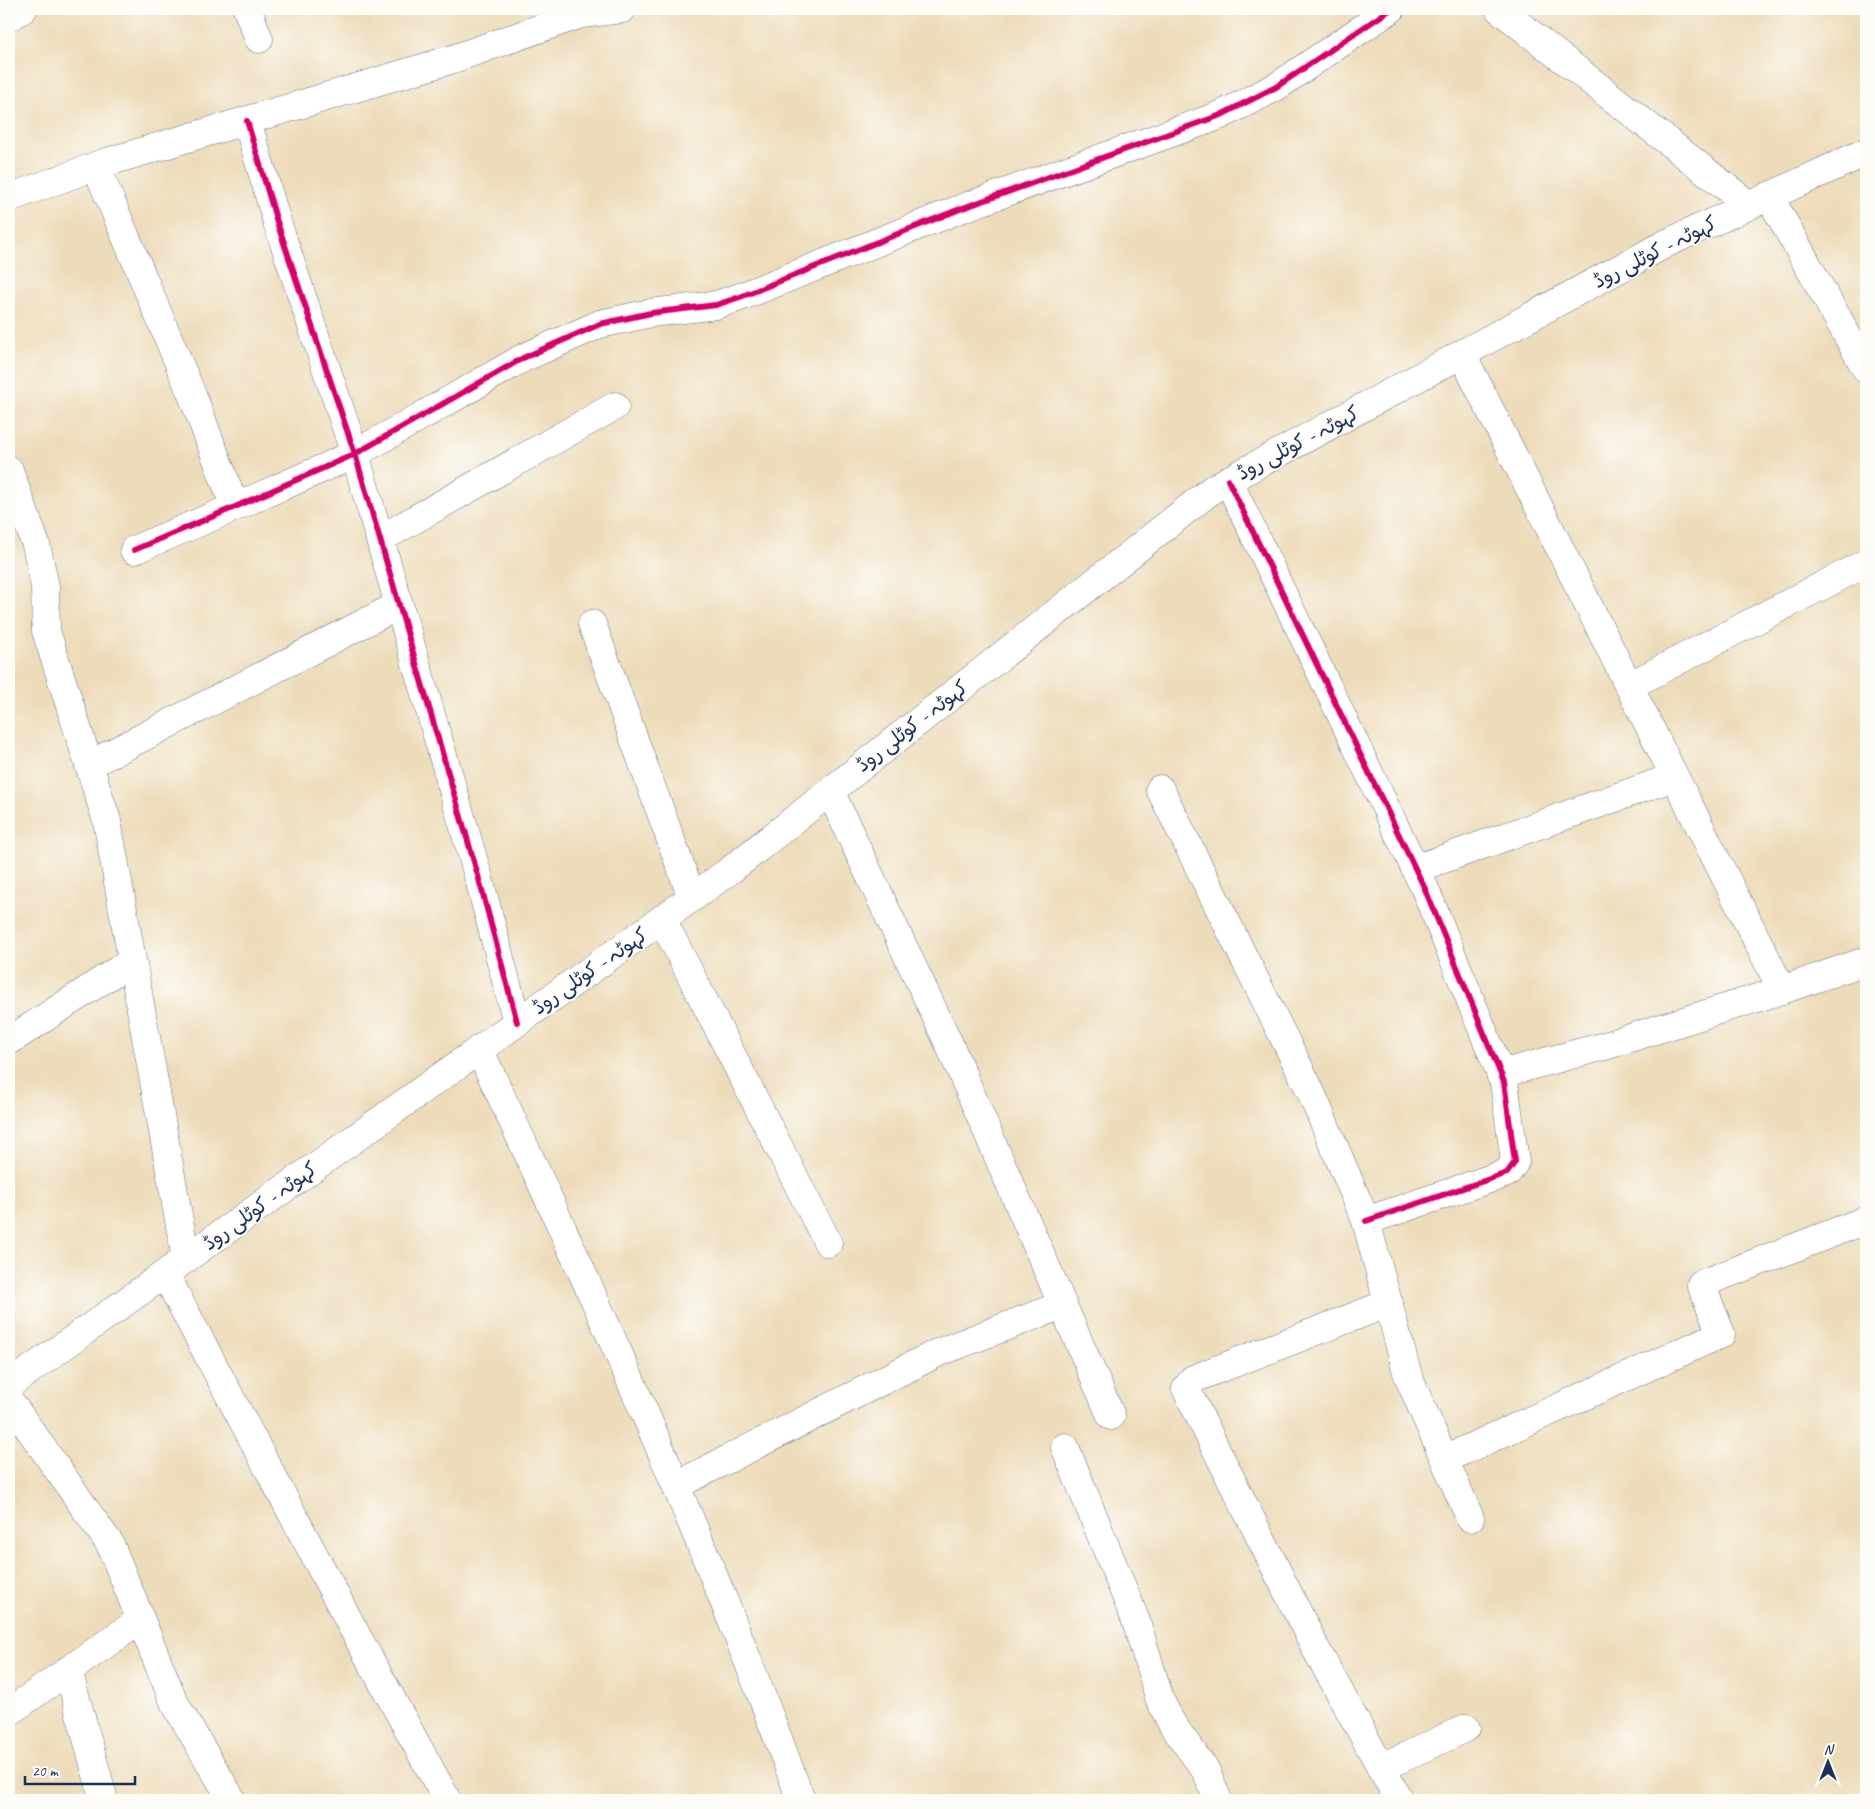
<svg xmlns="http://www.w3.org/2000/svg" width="1875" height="1809" viewBox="0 0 1875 1809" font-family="Caveat,'Playpen Sans Arabic',sans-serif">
  <rect width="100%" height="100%" fill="#fdfcf7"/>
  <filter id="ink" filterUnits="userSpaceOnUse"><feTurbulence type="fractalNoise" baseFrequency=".02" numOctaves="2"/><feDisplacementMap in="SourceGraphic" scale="10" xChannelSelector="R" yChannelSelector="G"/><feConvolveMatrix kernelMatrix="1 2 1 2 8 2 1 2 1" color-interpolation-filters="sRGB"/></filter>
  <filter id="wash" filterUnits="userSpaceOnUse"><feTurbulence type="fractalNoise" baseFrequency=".0096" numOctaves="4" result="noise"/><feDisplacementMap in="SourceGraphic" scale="20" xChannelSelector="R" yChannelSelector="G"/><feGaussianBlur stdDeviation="1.12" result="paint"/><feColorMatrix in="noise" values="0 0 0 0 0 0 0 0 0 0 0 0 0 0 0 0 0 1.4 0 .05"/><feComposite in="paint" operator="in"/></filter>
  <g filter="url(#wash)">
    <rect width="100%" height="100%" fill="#eddcba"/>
  </g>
  <g filter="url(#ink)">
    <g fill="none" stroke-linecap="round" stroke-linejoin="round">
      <defs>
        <g id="minor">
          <path d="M247,9l12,30"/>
          <path d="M1499,9l250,196"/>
          <path d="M9,17l14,-8"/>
          <path d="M247,121l30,101 78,232 124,425 38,143"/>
          <path d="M96,166l97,231 42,110"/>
          <path d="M1769,196l97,173"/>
          <path d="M9,198l95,-35 349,-104 128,-45 41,-5"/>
          <path d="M1462,354l320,636"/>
          <path d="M9,470l27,75 9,41 1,45 61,190 79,438"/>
          <path d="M1228,480l197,409 79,193 11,80 -8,11 -141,48"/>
          <path d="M380,539l235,-133"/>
          <path d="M134,550l101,-43 120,-53 168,-96 77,-34 51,-11 65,-8 24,-8 220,-88 261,-94 55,-28 115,-78"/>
          <path d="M592,624l100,274"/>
          <path d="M1629,686l237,-123"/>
          <path d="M89,765l310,-160"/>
          <path d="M1160,789l150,301 56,131 42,155 62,142"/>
          <path d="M830,791l120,255 161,370"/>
          <path d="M1415,869l259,-92"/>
          <path d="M662,919l166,324"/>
          <path d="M9,1041l123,-80"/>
          <path d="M479,1049c116,247 228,495 322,751"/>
          <path d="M1500,1074l108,-29 174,-55 84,-29"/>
          <path d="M165,1274l192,362 90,164"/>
          <path d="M1389,1303l-196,76 -7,10 131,262 82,149"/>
          <path d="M9,1400l101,144 64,158 58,98"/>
          <path d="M1065,1447l71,174 24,79 12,24 34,47 12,29"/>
          <path d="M1445,1459l276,-125 -20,-50 165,-64"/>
          <path d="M677,1485l260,-132 125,-48"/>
          <path d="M68,1670l36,130"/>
          <path d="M9,1712l131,-92"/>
          <path d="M1381,1768l85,-40"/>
        </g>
        <path id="major" d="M9,1385l719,-513 486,-384 453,-245 199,-91"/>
      </defs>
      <use href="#minor" stroke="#646c7e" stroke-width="29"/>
      <use href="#major" stroke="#646c7e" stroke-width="29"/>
      <use href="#minor" stroke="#fff" stroke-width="28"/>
      <use href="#major" stroke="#fff" stroke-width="28"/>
      <defs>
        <g id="cycleway">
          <path d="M247,121l30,101 78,232 124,425 38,143"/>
          <path d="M1228,480l197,409 79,193 11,80 -8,11 -141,48"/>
          <path d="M134,550l101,-43 120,-53 168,-96 77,-34 51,-11 65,-8 24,-8 220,-88 261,-94 55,-28 115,-78"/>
        </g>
      </defs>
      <use href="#cycleway" stroke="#fdfcf7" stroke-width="9"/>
      <use href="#cycleway" stroke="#d6006c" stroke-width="6"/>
    </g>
  </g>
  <g text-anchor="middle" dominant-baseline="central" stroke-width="4" stroke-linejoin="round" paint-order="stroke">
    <g font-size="20" fill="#1b2f5e" stroke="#fdfcf7">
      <text transform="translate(1655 252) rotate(-27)">کہوٹہ - کوٹلی روڈ</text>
      <text transform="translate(1298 443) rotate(-28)">کہوٹہ - کوٹلی روڈ</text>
      <text transform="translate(912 726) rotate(-38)">کہوٹہ - کوٹلی روڈ</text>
      <text transform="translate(590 971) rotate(-35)">کہوٹہ - کوٹلی روڈ</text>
      <text transform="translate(260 1206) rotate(-36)">کہوٹہ - کوٹلی روڈ</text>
    </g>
  </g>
  <rect width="1875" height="1809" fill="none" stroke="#fdfcf7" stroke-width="30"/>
  <g transform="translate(1828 1762)" stroke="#fdfcf7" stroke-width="4" paint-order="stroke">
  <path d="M0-4L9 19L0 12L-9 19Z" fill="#1b2f5e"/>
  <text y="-8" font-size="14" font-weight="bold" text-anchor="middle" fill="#1b2f5e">N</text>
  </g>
  <path d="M25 1776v8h110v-8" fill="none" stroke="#1b2f5e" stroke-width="2.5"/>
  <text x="32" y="1776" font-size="15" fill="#1b2f5e" stroke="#fdfcf7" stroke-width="4" paint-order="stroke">20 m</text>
</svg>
